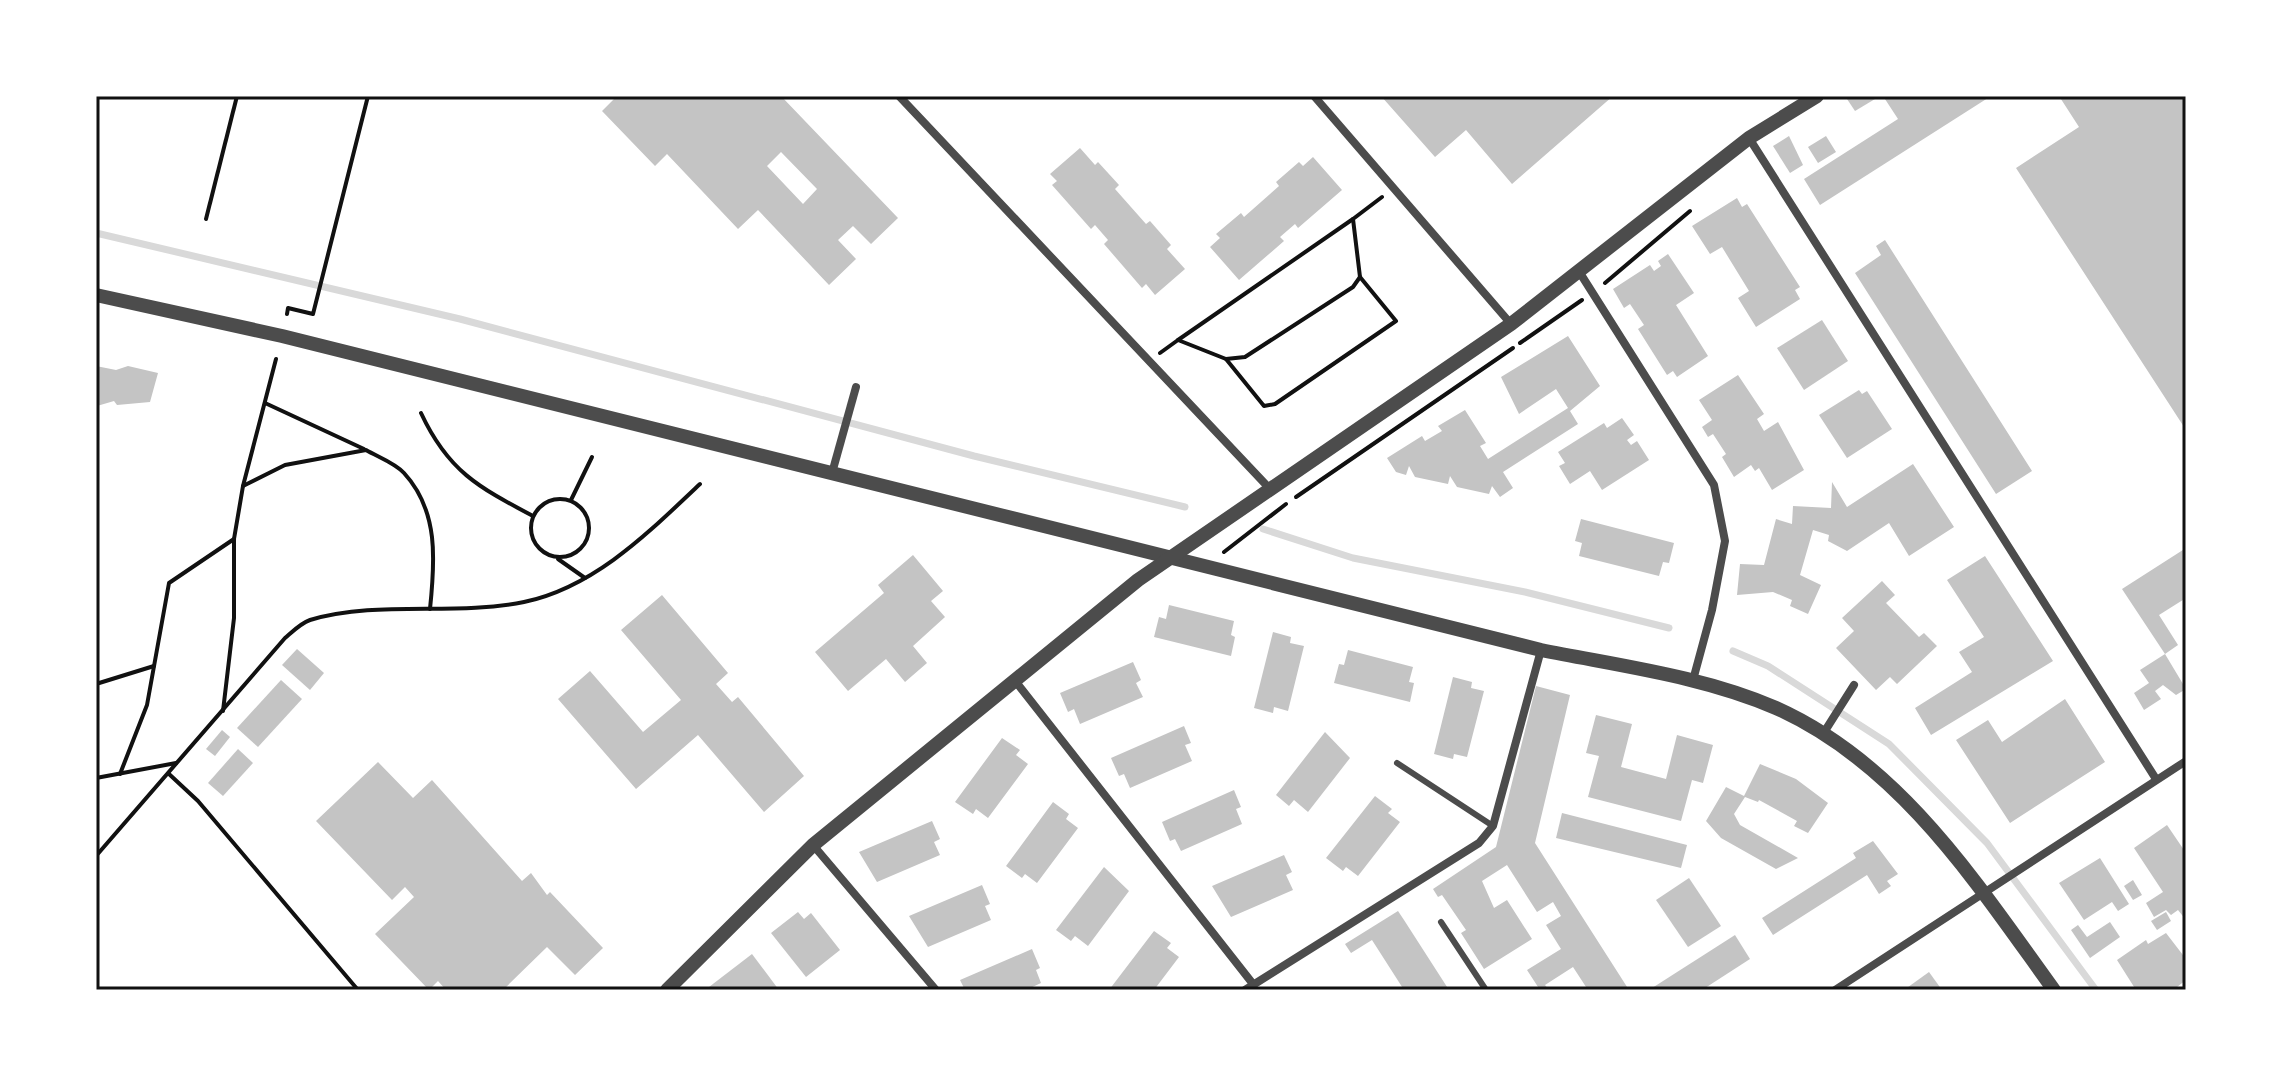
<svg xmlns="http://www.w3.org/2000/svg" width="2282" height="1086" viewBox="0 0 2282 1086" font-family="Mulish,sans-serif">
  <rect width="100%" height="100%" fill="#fff"/>
  <g fill="none" stroke-linecap="round" stroke-linejoin="round">
    <g stroke="#d9d9d9" stroke-width="7">
      <path d="M96,233l364,86 514,137 211,51"/>
      <path d="M1263,529l90,29 172,34 144,36"/>
      <path d="M1733,651l35,15 121,78 98,99 109,147"/>
    </g>
  </g>
  <g fill="#c4c4c4" fill-rule="evenodd">
    <path d="M611,96h170l117,122 -27,26 -18,-18 -15,14 18,19 -27,26 -71,-75 -20,19 -71,-75 -12,12 -53,-55 12,-12zM781,152l36,37 -14,15 -36,-38z"/>
    <path d="M1381,96h232l-101,88 -46,-54 -31,27z"/>
    <path d="M1852,96h28l-25,15 -8,-12z"/>
    <path d="M1883,96h108l-171,109 -16,-26 94,-60z"/>
    <path d="M2059,96h127v334l-170,-262 63,-41z"/>
    <path d="M1789,136l14,29 -13,8 -17,-27z"/>
    <path d="M1826,136l10,16 -18,11 -10,-16z"/>
    <path d="M1080,148l15,17 3,-3 21,23 -4,4 31,35 4,-3 21,24 -4,4 18,20 -30,26 -9,-11 -4,4 -38,-44 4,-4 -13,-15 -4,4 -39,-44 5,-4 -7,-7z"/>
    <path d="M1313,157l29,33 -44,38 -3,-4 -15,13 4,4 -45,39 -29,-33 10,-9 -4,-4 25,-21 3,4 35,-31 -3,-4 23,-20 4,4z"/>
    <path d="M1737,198l5,9 5,-3 53,83 -5,3 5,9 -44,28 -18,-29 11,-7 -27,-44 -12,7 -18,-28z"/>
    <path d="M1885,240l147,231 -36,23 -141,-221 26,-18 -5,-9z"/>
    <path d="M1668,254l26,39 -18,12 32,51 -31,21 -4,-6 -6,4 -29,-46 6,-4 -14,-21 -6,4 -11,-19 37,-24 4,6 7,-5 -3,-5z"/>
    <path d="M1822,320l26,41 -44,29 -27,-42z"/>
    <path d="M1568,336l32,50 -30,25 8,13 -75,48 10,16 -13,9 -8,-11 -3,8 -32,-7 -7,-11 -2,8 -33,-7 -6,-11 -3,9 -10,-3 -9,-14 35,-22 3,5 17,-10 -4,-5 27,-16 21,33 -6,3 8,13 80,-51 -12,-19 -37,25 -18,-37z"/>
    <path d="M96,366l20,4 12,-4 30,7 -8,29 -33,3 -3,-4 -17,5z"/>
    <path d="M1738,375l26,39 -7,5 7,12 14,-9 26,48 -32,20 -13,-22 -4,3 -4,-6 -17,12 -12,-20 4,-3 -13,-20 -5,3 -6,-10 10,-7 -13,-20z"/>
    <path d="M1859,390l3,4 5,-3 25,38 -45,29 -28,-43z"/>
    <path d="M1622,418l12,17 -7,5 4,5 6,-4 12,19 -47,30 -12,-19 -20,13 -11,-18 6,-3 -7,-11 46,-29 3,5z"/>
    <path d="M1913,464l41,63 -45,29 -20,-33 -42,28 -19,-10 1,-6 -16,-5 -13,45 21,10 -13,29 -18,-8 2,-6 -19,-8 -36,3 3,-31 24,1 12,-46 16,5 1,-18 38,2 1,-26 15,25z"/>
    <path d="M1581,519l93,24 -5,20 -6,-1 -4,14 -80,-20 3,-13 -7,-2z"/>
    <path d="M2186,548v50l-27,17 19,30 -13,9 -43,-65z"/>
    <path d="M913,555l30,36 -12,10 14,16 -32,29 14,17 -22,19 -19,-23 -38,32 -33,-39 69,-59 -6,-8z"/>
    <path d="M1985,556l68,105 -122,74 -16,-27 57,-36 -13,-20 25,-15 -37,-57z"/>
    <path d="M1882,581l13,14 -9,8 33,34 5,-4 13,13 -40,38 -7,-7 -14,13 -40,-42 18,-17 -12,-13z"/>
    <path d="M662,595l66,78 -12,11 16,18 6,-5 66,79 -40,36 -66,-77 -62,54 -78,-90 32,-28 53,61 38,-32 -60,-70z"/>
    <path d="M1169,605l65,16 -3,14 4,2 -4,19 -77,-19 5,-20 7,2z"/>
    <path d="M1273,632l18,5 -1,6 14,3 -16,65 -14,-4 -1,6 -19,-5z"/>
    <path d="M297,649l27,24 -14,17 -28,-25z"/>
    <path d="M1348,650l65,17 -4,15 5,1 -4,19 -76,-19 5,-19 5,1z"/>
    <path d="M2165,654l21,35 -10,6 -13,-10 -8,6 6,8 -17,11 -10,-17 15,-10 -9,-13z"/>
    <path d="M1133,662l8,18 -5,3 7,14 -63,27 -6,-15 -6,3 -8,-19z"/>
    <path d="M1453,677l19,5 -1,6 13,3 -17,66 -13,-3 -1,5 -19,-5z"/>
    <path d="M281,680l21,19 -44,48 -21,-19z"/>
    <path d="M1536,686l34,9 -35,148 94,147h-41l-15,-23 -28,18 4,5h-9l-13,-20 34,-21 -15,-24 15,-9 -8,-14 -16,10 -30,-47 -25,16 12,27 13,-8 25,39 -48,30 -23,-36 5,-3 -24,-35 -4,2 -5,-8 63,-42z"/>
    <path d="M2065,699l40,63 -95,61 -54,-83 32,-20 14,22z"/>
    <path d="M1596,715l36,9 -11,43 45,12 11,-44 36,10 -10,38 -11,-3 -11,41 -93,-24 11,-41 -13,-3z"/>
    <path d="M1184,726l7,17 -6,2 7,16 -62,27 -6,-14 -5,2 -8,-18z"/>
    <path d="M222,730l8,7 -15,19 -9,-7z"/>
    <path d="M1325,732l25,26 -42,54 -14,-12 -5,6 -13,-11z"/>
    <path d="M1002,738l18,12 -4,5 12,9 -40,54 -12,-9 -3,5 -18,-12z"/>
    <path d="M238,749l15,14 -30,33 -15,-13z"/>
    <path d="M378,762l35,36 19,-18 90,101 9,-8 16,22 3,-3 53,56 -28,27 -28,-28 -44,43h-57l-8,-9 -9,9 -54,-56 39,-37 -9,-10 -13,13 -76,-79z"/>
    <path d="M1760,764l36,15 32,24 -20,30 -14,-7 3,-5 -38,-21 -1,2 -13,-5 -11,17 6,11 58,33 -22,11 -55,-31 -15,-17 20,-34 18,9z"/>
    <path d="M1234,790l7,17 -5,2 6,15 -61,27 -6,-12 -5,2 -8,-19z"/>
    <path d="M1375,796l17,13 -4,4 12,9 -42,54 -12,-9 -3,4 -17,-13z"/>
    <path d="M1053,802l16,12 -3,5 12,9 -41,55 -12,-9 -3,4 -16,-12z"/>
    <path d="M1562,813l125,32 -6,23 -125,-30z"/>
    <path d="M932,821l8,18 -6,3 6,13 -63,27 -18,-30z"/>
    <path d="M2167,825l19,28v67l-8,-10 -7,5 -5,-5 -12,7 -8,-14 17,-11 -29,-44z"/>
    <path d="M1873,841l25,33 -11,7 4,5 -12,8 -12,-19 -94,60 -11,-17 94,-60 -3,-5z"/>
    <path d="M1284,855l8,17 -6,3 7,15 -62,27 -19,-31z"/>
    <path d="M2100,858l29,46 -11,7 -6,-9 -28,18 -25,-37z"/>
    <path d="M1104,867l25,24 -41,55 -13,-10 -4,5 -15,-11z"/>
    <path d="M1689,878l32,48 -33,21 -32,-47z"/>
    <path d="M2133,880l9,15 -9,5 -9,-14z"/>
    <path d="M982,885l8,19 -5,2 6,14 -63,27 -19,-31z"/>
    <path d="M1398,911l6,9 45,70h-45l-32,-50 -21,13 -6,-9z"/>
    <path d="M798,912l6,7 7,-6 29,37 -34,27 -35,-44z"/>
    <path d="M2166,912l5,9 -14,9 -6,-9z"/>
    <path d="M2110,922l10,15 -30,21 -19,-28 7,-5 9,12z"/>
    <path d="M1154,931l17,12 -4,5 12,9 -25,33h-45z"/>
    <path d="M2166,933l20,26v21l-9,7 2,3h-43l-19,-30 29,-20 2,4z"/>
    <path d="M1735,935l15,24 -48,31h-53z"/>
    <path d="M1032,949l8,19 -4,2 5,13 -15,7h-61l-5,-10z"/>
    <path d="M752,954l27,36h-68l-2,-3z"/>
    <path d="M1929,972l13,18h-38z"/>
  </g>
  <g fill="none" stroke-linecap="round" stroke-linejoin="round">
    <g stroke="#111" stroke-width="4">
      <path d="M206,219l31,-123"/>
      <path d="M1605,283l85,-72"/>
      <path d="M287,314l1,-6 25,6 55,-218"/>
      <path d="M1178,340l175,-121"/>
      <path d="M1520,343l62,-43"/>
      <path d="M1160,353l18,-13 48,19 38,47 11,-2 121,-83 -36,-44 -7,-58 29,-22"/>
      <path d="M1226,359l19,-2 108,-70 7,-10"/>
      <path d="M265,403l99,46"/>
      <path d="M421,413c27,58 57,74 112,103"/>
      <path d="M243,486l42,-21 81,-15c12,7 29,13 38,23 35,38 31,88 26,136"/>
      <path d="M1296,497l217,-149"/>
      <circle cx="560" cy="528" r="29"/>
      <path d="M571,500l21,-43"/>
      <path d="M1224,552l62,-48"/>
      <path d="M558,559l27,19"/>
      <path d="M96,684l58,-18"/>
      <path d="M223,711l11,-93v-79l9,-53 33,-127"/>
      <path d="M120,774l27,-69 22,-122 65,-44"/>
      <path d="M169,774l29,27 160,189"/>
      <path d="M96,778l80,-15"/>
      <path d="M96,856l189,-218c7,-6 16,-15 25,-18 68,-20 144,-4 214,-18 71,-15 125,-70 176,-118"/>
    </g>
    <g stroke="#4c4c4c" stroke-width="6">
      <path d="M1397,763l96,63"/>
      <path d="M1441,922l45,68"/>
    </g>
    <g stroke="#4c4c4c" stroke-width="8">
      <path d="M899,96l371,393"/>
      <path d="M1314,96l197,228"/>
      <path d="M1749,138l407,641"/>
      <path d="M1580,273l134,212 11,56 -13,69 -19,70"/>
      <path d="M832,473l24,-86"/>
      <path d="M1016,682l237,302"/>
      <path d="M1823,734l31,-49"/>
      <path d="M813,845l123,145"/>
      <path d="M1245,990l234,-147 14,-17 48,-176"/>
      <path d="M1835,990l351,-229"/>
    </g>
    <g stroke="#4c4c4c" stroke-width="14">
      <path d="M96,295l186,41 1259,314c79,16 161,26 235,58 125,56 201,176 278,282"/>
      <path d="M667,990l146,-145 325,-265 373,-256 238,-186 68,-42"/>
    </g>
  </g>
  <rect width="2282" height="1086" fill="none" stroke="#ffffff" stroke-width="196"/>
  <rect x="98" y="98" width="2086" height="890" fill="none" stroke="#111" stroke-width="3"/>
</svg>
